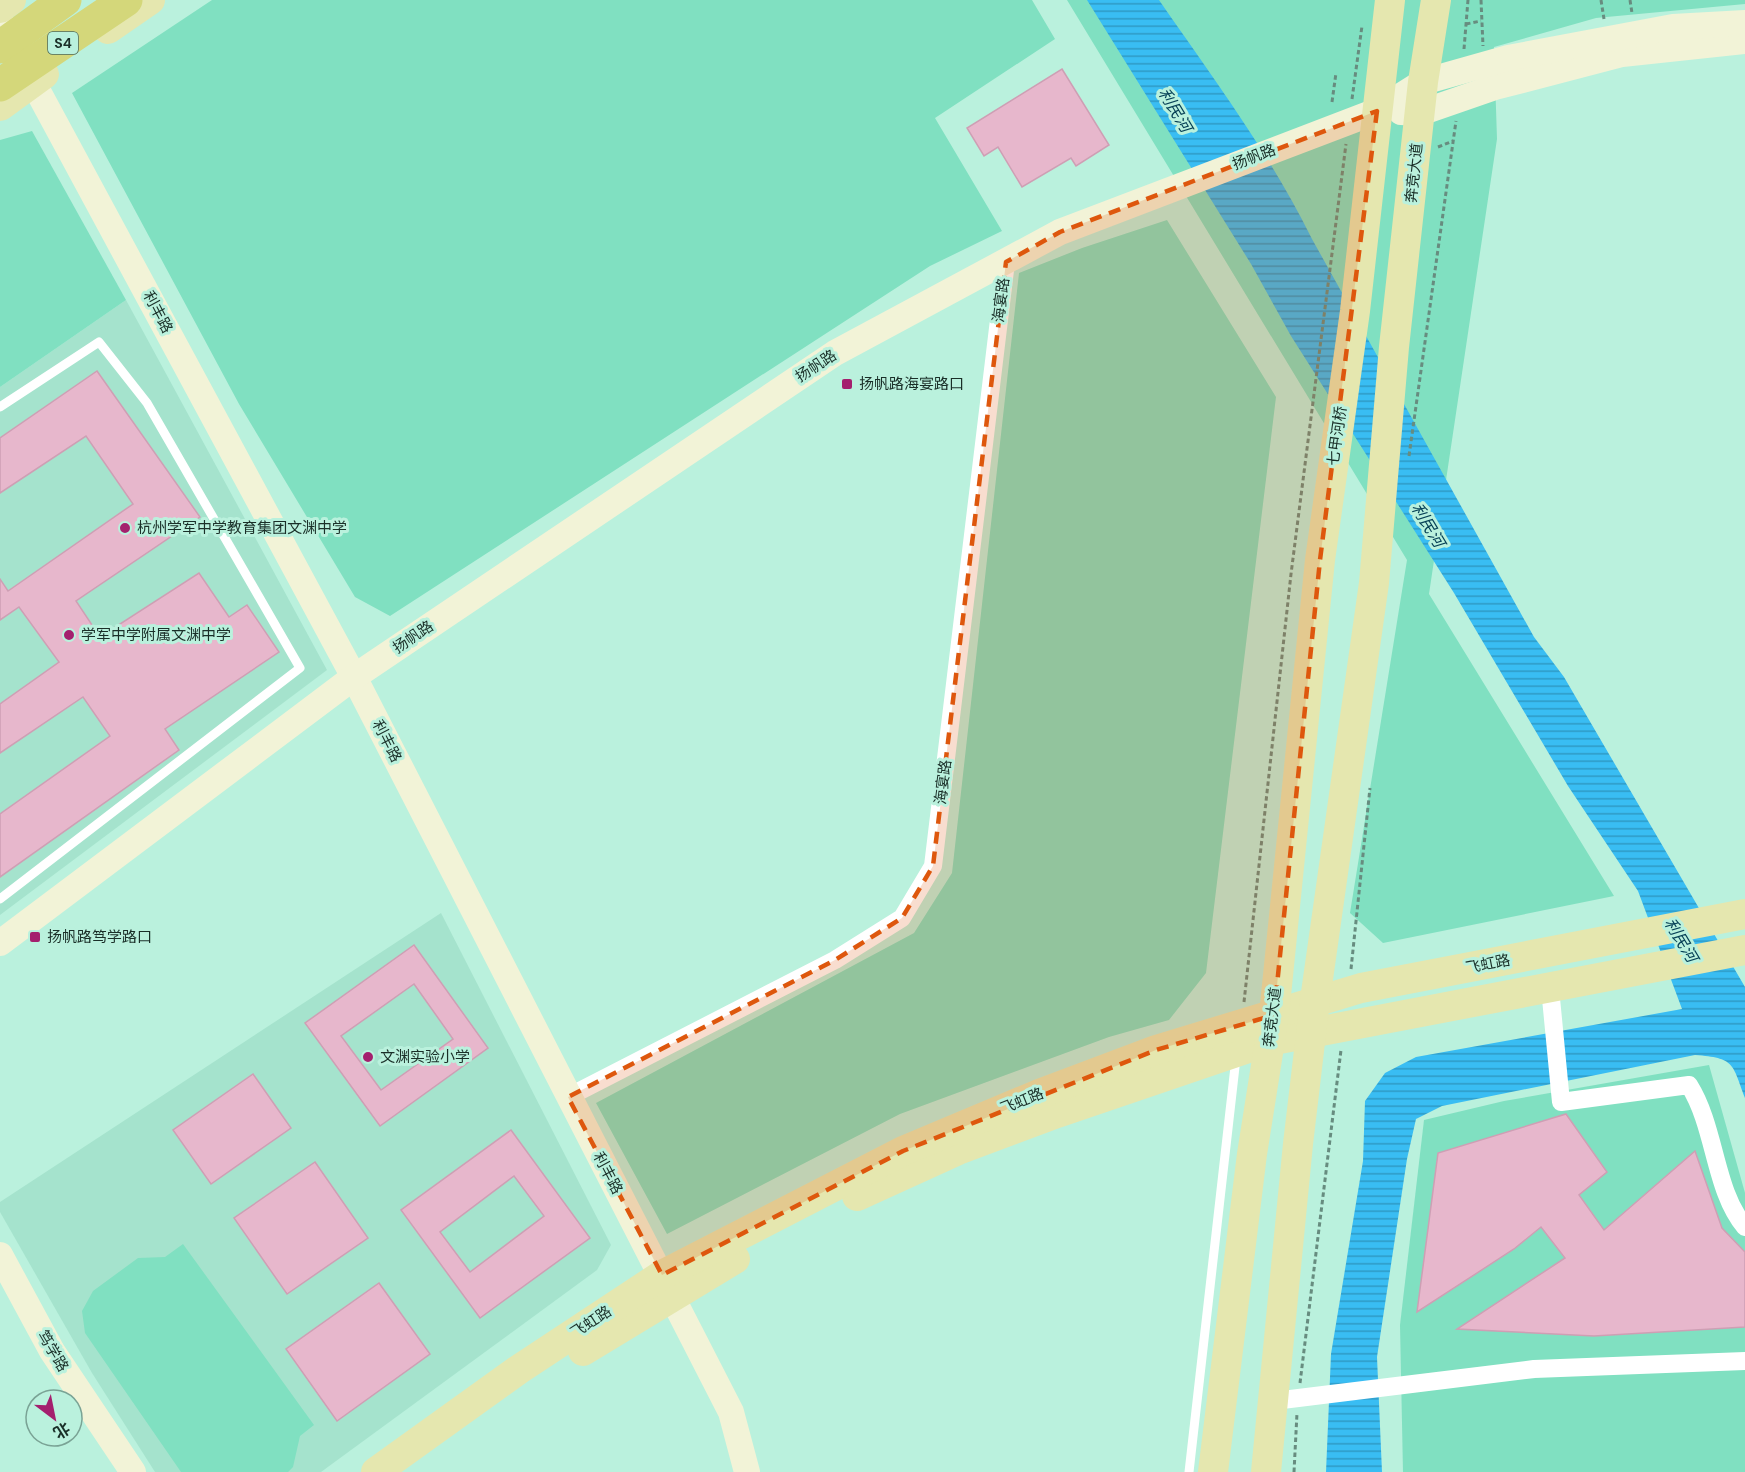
<svg xmlns="http://www.w3.org/2000/svg" width="1745" height="1472" viewBox="0 0 1745 1472" font-family="'DM Sans','Noto Sans SC',sans-serif">
  <defs>
    <pattern id="water-rules" width="6" height="5" patternUnits="userSpaceOnUse" patternTransform="scale(1.5)"><rect width="6" height="5" fill="#39bdf3"/><path d="M0 2.5h6" fill="none" stroke="#2f9ac5"/></pattern>
  </defs>
  <rect width="100%" height="100%" fill="#baf1dd"/>
  <g fill="#a5e3cd">
    <path d="M126,300l201,370 -327,245v-528z"/>
    <path d="M441,913l170,332 -14,25 -276,202h-166l-63,-99 -92,-161v-10z"/>
  </g>
  <g fill="#80e0c1">
    <path d="M212,0h820l23,39 -120,79 67,113 -72,35 -540,350 -35,-19 -116,-193 -167,-311z"/>
    <path d="M1067,0h678v4l-149,14 -102,29 3,92 -68,455 185,302 -231,47 -33,-30 57,-353z"/>
    <path d="M32,131l94,169 -126,87v-247z"/>
    <path d="M1167,220l109,177 -70,576 -37,47 -60,17 -209,77 -233,120 -71,-131 318,-170 38,-60 67,-600 63,-25z"/>
    <path d="M1709,1065l36,128v279h-342l-3,-147 24,-205 80,-19z"/>
    <path d="M183,1244l131,181 -14,11 -7,31 -5,5h-107l-96,-139 -3,-22 11,-20 45,-33 27,-1z"/>
  </g>
  <path fill="url(#water-rules)" d="M1087,0h72c54,78 111,154 153,239l222,398 30,40 181,310v111c-13,-35 -10,-40 -50,-43l-253,51 -26,13 -9,40 -30,198 5,115h-56l5,-118 32,-193 2,-60 20,-28 31,-16 266,-48 -44,-118 -70,-105 -114,-193 -163,-257 -40,-72z"/>
  <g fill="#e7b7cc" stroke="#ce9fb4" stroke-width="1.5" fill-rule="evenodd">
    <path d="M1062,69l47,76 -33,21 -5,-8 -49,29 -24,-40 -14,9 -17,-28z"/>
    <path d="M97,371l103,146 -124,84 24,36 99,-64 30,44 18,-12 32,47 -114,77 14,21 -179,127v-63l110,-78 -27,-39 -83,56v-49l59,-42 -40,-55 -19,13v-41l8,12 125,-87 -47,-68 -86,57v-55z"/>
    <path d="M414,945l74,103 -108,78 -75,-103zM414,984l39,55 -72,51 -40,-54z"/>
    <path d="M253,1074l38,54 -80,56 -38,-54z"/>
    <path d="M1566,1114l41,58 -28,23 25,35 91,-79 27,77 23,24v75l-151,9 -137,-7 108,-71 -24,-31 -27,22 -97,63 21,-159z"/>
    <path d="M511,1130l79,108 -110,80 -79,-108zM514,1176l30,40 -74,56 -30,-40z"/>
    <path d="M315,1162l53,76 -81,56 -53,-76z"/>
    <path d="M379,1283l51,71 -93,67 -51,-72z"/>
  </g>
  <g fill="none" stroke-linecap="round" stroke-linejoin="round">
    <g stroke="#678c7f" stroke-width="3" stroke-dasharray="4.5 3" stroke-linecap="butt">
      <path d="M1481,0l2,46"/>
      <path d="M1601,0l3,19"/>
      <path d="M1630,0l2,13"/>
      <path d="M1466,24l15,-3"/>
      <path d="M1464,49l4,-49"/>
      <path d="M1352,99l10,-73"/>
      <path d="M1332,102l4,-29"/>
      <path d="M1438,147l15,-6"/>
      <path d="M1409,456l47,-335"/>
      <path d="M1351,969l19,-181"/>
      <path d="M1244,1002l47,-428 55,-430"/>
      <path d="M1300,1383l41,-333"/>
      <path d="M1294,1472l3,-59"/>
    </g>
    <g stroke="#fff" stroke-width="9">
      <path d="M0,407l99,-65 48,61 153,265 -300,231"/>
      <path d="M1189,1472l47,-414"/>
    </g>
    <g stroke="#fff" stroke-width="18">
      <path d="M1550,988l11,114 128,-17c27,43 25,105 56,142"/>
      <path d="M568,1097l267,-137 67,-42 31,-52 73,-604"/>
      <path d="M1274,1401l260,-32 211,-8"/>
    </g>
    <g stroke="#f2f3d7" stroke-width="26">
      <path d="M0,21l354,656 377,735 16,60"/>
      <path d="M1401,112l19,1 75,-26 127,-33 123,-13"/>
      <path d="M0,943l354,-266 481,-324 225,-121 317,-121 46,-29 85,-24 165,-31 72,-4"/>
      <path d="M0,1255l52,96 81,121"/>
    </g>
    <g stroke="#e5e7af" stroke-width="30">
      <path d="M0,8l11,-8"/>
      <path d="M108,29l42,-29"/>
      <path d="M0,106l44,-32"/>
      <path d="M857,1196l101,-46 99,-37 212,-72 476,-91"/>
      <path d="M583,1351l152,-92"/>
      <path d="M376,1472l142,-102 144,-95 241,-124 136,-57 117,-44 205,-62 384,-74"/>
      <path d="M1213,1472l39,-318 22,-139 46,-455 35,-249 35,-311"/>
      <path d="M1266,1472l32,-328 17,-144 59,-417 20,-236 29,-265 13,-82"/>
    </g>
    <g stroke="#d4d77a" stroke-width="33">
      <path d="M0,47l65,-47"/>
      <path d="M0,85l126,-85"/>
    </g>
  </g>
  <path fill="#de570d" fill-opacity="0.2" stroke="#de570d" stroke-width="4.5" stroke-dasharray="12 8" stroke-linejoin="round" d="M1377,111l-57,449 -46,455 -118,35 -253,101 -241,124 -94,-178 267,-137 67,-42 31,-52 73,-604 54,-30z"/>
  <g fill="#a4206e" stroke="#baf1dd" stroke-width="2">
    <rect x="841" y="378" width="12" height="12" rx="3"/>
    <circle cx="125" cy="528" r="6"/>
    <circle cx="69" cy="635" r="6"/>
    <rect x="29" y="931" width="12" height="12" rx="3"/>
    <circle cx="368" cy="1057" r="6"/>
  </g>
  <g text-anchor="middle" dominant-baseline="central" stroke-width="6" stroke-linejoin="round" paint-order="stroke">
    <rect fill="#baf1dd" stroke="#4a695e" stroke-width="1.5" x="48" y="32" width="30" height="22" rx="4.5"/>
    <g font-size="14" font-weight="bold" fill="#1a2f28">
      <text x="63" y="43">S4</text>
    </g>
    <g font-size="15" fill="#1a2f28" stroke="#baf1dd">
      <text transform="translate(1254 157) rotate(-21)">扬帆路</text>
      <text transform="translate(1414 173) rotate(-84)">奔竞大道</text>
      <text transform="translate(1001 300) rotate(-83)">海宴路</text>
      <text transform="translate(158 312) rotate(62)">利丰路</text>
      <text transform="translate(816 366) rotate(-33)">扬帆路</text>
      <text transform="translate(1337 436) rotate(-82)">七甲河桥</text>
      <text transform="translate(413 637) rotate(-34)">扬帆路</text>
      <text transform="translate(387 741) rotate(63)">利丰路</text>
      <text transform="translate(943 782) rotate(-83)">海宴路</text>
      <text transform="translate(1488 964) rotate(-11)">飞虹路</text>
      <text transform="translate(1272 1017) rotate(-83)">奔竞大道</text>
      <text transform="translate(1022 1101) rotate(-22)">飞虹路</text>
      <text transform="translate(608 1173) rotate(62)">利丰路</text>
      <text transform="translate(591 1322) rotate(-33)">飞虹路</text>
      <text transform="translate(53 1351) rotate(59)">笃学路</text>
    </g>
    <g font-size="15" fill="#1a2f28" stroke="#baf1dd" text-anchor="start">
      <text x="859" y="384">扬帆路海宴路口</text>
      <text x="137" y="528">杭州学军中学教育集团文渊中学</text>
      <text x="81" y="635">学军中学附属文渊中学</text>
      <text x="47" y="937">扬帆路笃学路口</text>
      <text x="380" y="1057">文渊实验小学</text>
    </g>
    <g font-size="16" font-style="italic" fill="#074056" stroke="#baf1dd">
      <text transform="translate(1175 110) rotate(59)">利民河</text>
      <text transform="translate(1428 525) rotate(59)">利民河</text>
      <text transform="translate(1681 940) rotate(59)">利民河</text>
    </g>
  </g>
  <g transform="translate(54 1418) rotate(148)"><circle r="28" fill="#baf1dd" stroke="#7aa395" stroke-width="1.5"/>
  <path d="M0-4.5L10 22L0 15L-10 22Z" fill="#a4206e"/>
  <text y="-9" font-size="16" font-weight="bold" text-anchor="middle" fill="#1a2f28">北</text>
  </g>
</svg>
